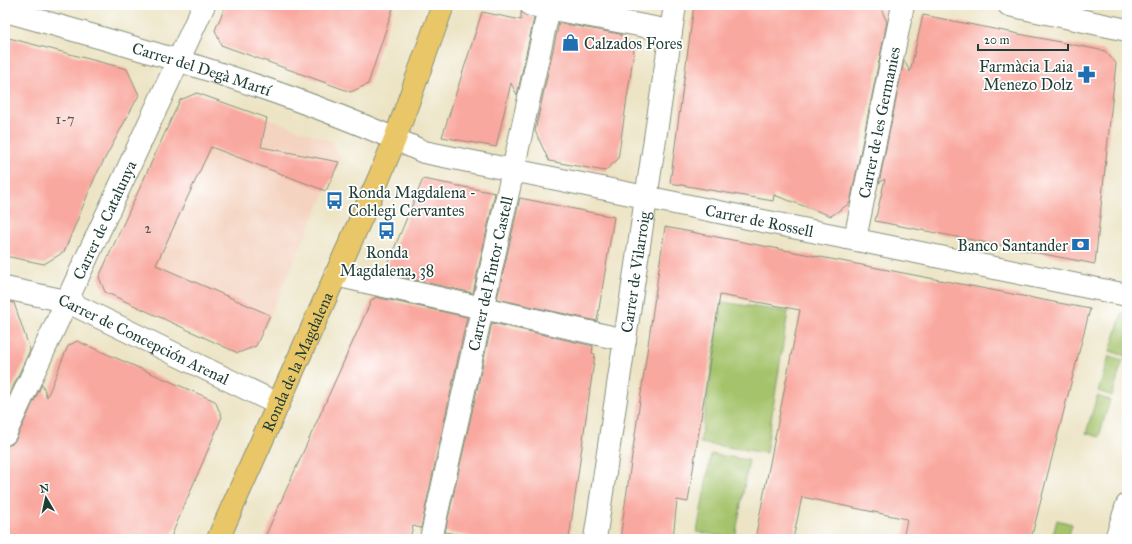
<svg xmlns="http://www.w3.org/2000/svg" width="1132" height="544" viewBox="0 0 1132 544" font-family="'IM FELL Great Primer',serif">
  <rect width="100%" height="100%" fill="#fff"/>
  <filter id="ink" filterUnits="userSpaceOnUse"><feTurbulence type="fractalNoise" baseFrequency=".025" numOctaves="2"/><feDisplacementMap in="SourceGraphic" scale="8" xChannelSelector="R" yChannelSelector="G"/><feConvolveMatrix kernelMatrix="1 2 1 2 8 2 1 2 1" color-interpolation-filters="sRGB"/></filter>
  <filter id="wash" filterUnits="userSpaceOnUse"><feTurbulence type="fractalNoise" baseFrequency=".012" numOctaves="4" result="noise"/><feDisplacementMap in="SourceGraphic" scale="16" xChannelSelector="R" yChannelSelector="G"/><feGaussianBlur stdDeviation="0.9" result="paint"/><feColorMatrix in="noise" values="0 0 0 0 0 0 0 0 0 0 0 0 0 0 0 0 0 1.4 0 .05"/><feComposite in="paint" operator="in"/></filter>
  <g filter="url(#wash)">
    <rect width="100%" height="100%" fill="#ece4c5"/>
    <path fill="#f4d3c0" d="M197,93l136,49 7,17 -84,187 -18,7 -133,-61 -6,-15 81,-177z"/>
    <g fill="#a4c36b" stroke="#628050">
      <path d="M722,302l66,10 -22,141 -66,-10z"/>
      <path d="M1122,313l5,2v34l-2,7 -15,-5z"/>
      <path d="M1109,356l14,4 -11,36 -14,-5z"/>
      <path d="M1097,396l13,4 -11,37 -13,-4z"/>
      <path d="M711,454l38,6 -14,78 -38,-6z"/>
      <path d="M1057,520l15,4 -4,15h-16z"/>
    </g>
    <g id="blocks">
      <g fill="#f9a89f">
        <path d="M226,5h168l-26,79 -17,8 -130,-47 -6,-15z"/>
        <path d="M599,5h25l-1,4z"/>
        <path d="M694,5h185l8,17 -37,181 -19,13 -57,-21 -1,6 -103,-18z"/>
        <path d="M482,12l39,8v-8l13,6 -17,77 -6,-12 -15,64 -54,-10z"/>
        <path d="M923,15l182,36 11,12 -21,201 -220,-43 10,-42 -6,4 25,-123 6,12z"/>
        <path d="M559,23l61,11 14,17 -16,108 -13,12 -56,-10 -14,-30z"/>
        <path d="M5,37l122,32 12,26 -44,82 -31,75 -20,12 -39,-8z"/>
        <path d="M197,93l70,25 -6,29 78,15 -13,29 -115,-44 -55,118 114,50 -14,31 -18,7 -133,-61 -6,-15 81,-177z"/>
        <path d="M423,179l72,14 -22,100 -89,-20z"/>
        <path d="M520,198l94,19 -17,104 -100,-22z"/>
        <path d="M665,227l425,82 -59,230h-128l4,-20 -105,-22 -9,42h-38l45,-229 -80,-15 -32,207 -11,-2 -4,39h-53z"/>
        <path d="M375,297l92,20 -46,211 -8,-2 -3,13h-146l108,-240h2z"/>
        <path d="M5,301l9,2 16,47 -25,54z"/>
        <path d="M492,323l101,23 -1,7 3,1 -26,185h-86l-38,-7z"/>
        <path d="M77,341l138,60 7,16 -52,122h-165v-93l7,-2 4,-5 26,-55 5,13 21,-51z"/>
      </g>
    </g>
  </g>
  <g filter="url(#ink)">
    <use href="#blocks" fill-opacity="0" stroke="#86907c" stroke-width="1"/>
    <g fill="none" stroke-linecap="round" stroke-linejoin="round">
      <defs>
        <g id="minor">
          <path d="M531,5l140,26"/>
          <path d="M1009,5l118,25"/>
          <path id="s1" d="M5,11c142,39 285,79 419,141l703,143"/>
          <path id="s2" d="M855,239l48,-234"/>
          <path d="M335,275l290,65"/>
          <path id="s3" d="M5,288l61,13 212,103"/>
          <path id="s4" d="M5,434l199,-429"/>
          <path id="s5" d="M431,539l118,-531"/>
          <path id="s6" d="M595,539l80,-534"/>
          <path d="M1116,539l11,-34"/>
        </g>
        <g id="major">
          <path id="s7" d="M218,539l161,-361 16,-39 48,-134"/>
        </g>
      </defs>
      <use href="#minor" stroke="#86907c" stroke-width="24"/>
      <use href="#major" stroke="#86907c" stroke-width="24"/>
      <use href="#minor" stroke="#fff" stroke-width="22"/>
      <use href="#major" stroke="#e9c769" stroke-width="22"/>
    </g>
  </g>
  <defs>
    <symbol id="shop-bare" viewBox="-9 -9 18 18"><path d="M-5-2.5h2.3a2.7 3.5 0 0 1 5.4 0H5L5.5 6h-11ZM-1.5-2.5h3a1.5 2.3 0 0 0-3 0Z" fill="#1f6fb2" stroke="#fff" stroke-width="2.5" paint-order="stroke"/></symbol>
    <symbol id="pharmacy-bare" viewBox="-9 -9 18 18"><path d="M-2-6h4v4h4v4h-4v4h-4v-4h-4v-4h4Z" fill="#1f6fb2" stroke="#fff" stroke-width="2.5" paint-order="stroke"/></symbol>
    <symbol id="bus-bare" viewBox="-9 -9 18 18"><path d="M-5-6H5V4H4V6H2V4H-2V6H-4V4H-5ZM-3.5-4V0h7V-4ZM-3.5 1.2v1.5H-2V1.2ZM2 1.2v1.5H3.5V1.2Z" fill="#1f6fb2" stroke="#fff" stroke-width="2.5" paint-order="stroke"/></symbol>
    <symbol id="bank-bare" viewBox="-9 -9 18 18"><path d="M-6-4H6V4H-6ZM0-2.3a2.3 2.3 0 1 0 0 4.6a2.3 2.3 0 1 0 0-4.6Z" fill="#1f6fb2" stroke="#fff" stroke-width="2.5" paint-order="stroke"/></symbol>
  </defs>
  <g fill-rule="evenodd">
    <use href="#shop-bare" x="558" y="30" width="25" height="25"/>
    <use href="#pharmacy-bare" x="1074" y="62" width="25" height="25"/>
    <use href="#bus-bare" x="322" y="188" width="25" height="25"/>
    <use href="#bus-bare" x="374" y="218" width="25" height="25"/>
    <use href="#bank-bare" x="1068" y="232" width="25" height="25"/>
  </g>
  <g text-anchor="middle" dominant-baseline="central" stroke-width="3.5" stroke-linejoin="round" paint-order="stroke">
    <g font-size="14" fill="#56584f">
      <text x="65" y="119">1-7</text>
      <text x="148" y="228">2</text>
    </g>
    <g font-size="16" fill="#1f3d34" stroke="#fff" text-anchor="start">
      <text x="584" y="43">Calzados Fores</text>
      <text x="1073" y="66" text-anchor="end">Farmàcia Laia<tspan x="1073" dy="18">Menezo Dolz</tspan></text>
      <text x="348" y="192">Ronda Magdalena -<tspan x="348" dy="18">Col·legi Cervantes</tspan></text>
      <text x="1068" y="245" text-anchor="end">Banco Santander</text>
      <text x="387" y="252" text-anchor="middle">Ronda<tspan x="387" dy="18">Magdalena, 38</tspan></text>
    </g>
    <g font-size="16" fill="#1f3d34" stroke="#fff">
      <text stroke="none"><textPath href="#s1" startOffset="205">Carrer del Degà Martí</textPath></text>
      <text stroke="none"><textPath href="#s2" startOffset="119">Carrer de les Germanies</textPath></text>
      <text stroke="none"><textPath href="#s4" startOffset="236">Carrer de Catalunya</textPath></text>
      <text stroke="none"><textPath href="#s1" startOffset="785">Carrer de Rossell</textPath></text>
      <text stroke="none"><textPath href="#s6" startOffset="270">Carrer de Vilarroig</textPath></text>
      <text stroke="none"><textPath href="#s5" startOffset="272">Carrer del Pintor Castell</textPath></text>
      <text stroke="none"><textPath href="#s3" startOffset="149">Carrer de Concepción Arenal</textPath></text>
      <text stroke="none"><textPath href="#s7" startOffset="194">Ronda de la Magdalena</textPath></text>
    </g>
  </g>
  <rect width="1132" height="544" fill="none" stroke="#fff" stroke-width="20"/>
  <g transform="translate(46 498) rotate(351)" stroke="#ffffff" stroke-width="3" paint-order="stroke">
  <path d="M0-3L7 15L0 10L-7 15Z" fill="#1f3d34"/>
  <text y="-6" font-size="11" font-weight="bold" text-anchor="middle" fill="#1f3d34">N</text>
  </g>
  <path d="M978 44v6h90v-6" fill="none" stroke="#1f3d34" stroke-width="2"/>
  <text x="984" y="44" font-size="12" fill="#1f3d34" stroke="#ffffff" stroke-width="3" paint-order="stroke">20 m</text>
</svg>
